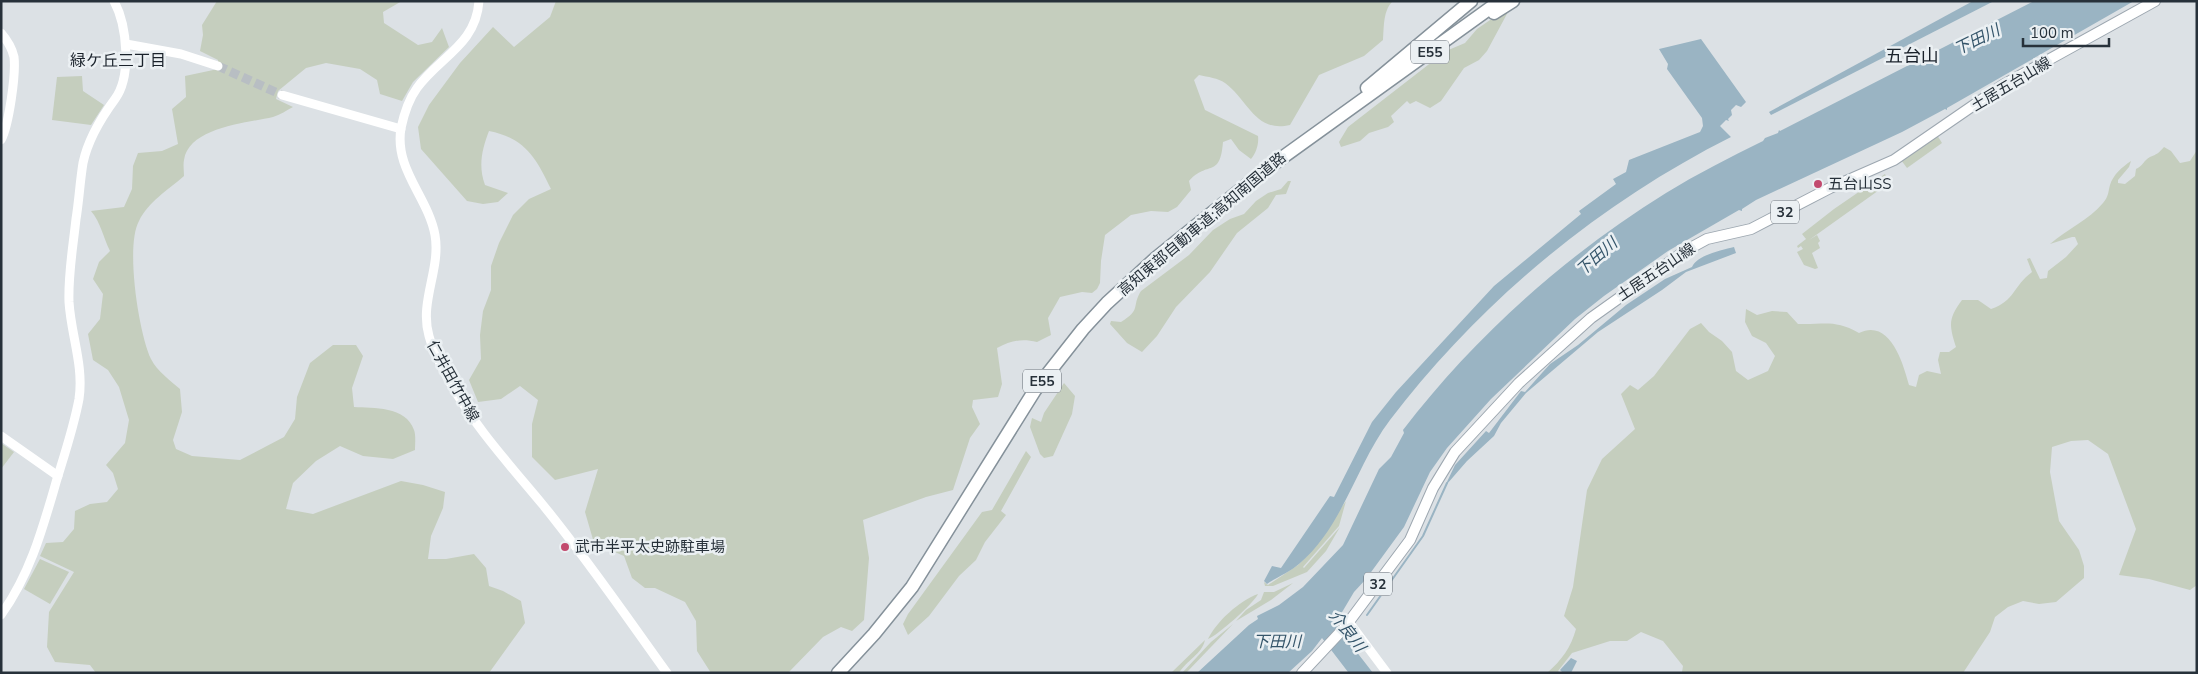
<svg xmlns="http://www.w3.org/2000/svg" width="2198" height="674" viewBox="0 0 2198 674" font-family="'Nunito Sans','Noto Sans JP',sans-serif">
  <rect width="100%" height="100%" fill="#dce1e5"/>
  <g fill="#c5cebe">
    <path d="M217,1h185l-19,11 1,11 34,22 14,-3 10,-14 7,19 -36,35 -11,19 -22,-7 -3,-14 -17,-11 -34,-6 -20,5 -28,23 -2,8 17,8c-6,3 -13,8 -20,10 -25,6 -84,10 -89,43 -1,5 0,11 0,16 -17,15 -35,25 -45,45 -14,25 0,113 12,138 6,12 20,22 29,30l2,23 -9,28 3,9 16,7 48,4 44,-23 11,-18 2,-22 13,-34 23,-18h23l7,11 -11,32 2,19c19,1 52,-1 60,23 2,5 1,14 1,20l-22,9 -30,-3 -23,-10 -24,15 -23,22 -7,26 27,5 88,-33 22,4 22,7 -2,16 -12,28 -3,23h18l28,-5 12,14 3,18 14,5 18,10 4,22 -36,50h-393l-6,-8 -35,-3 -8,-15 2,-35 25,-40 -34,-16 6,-13 17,-1 11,-13 1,-18 15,-7 17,-2 11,-13 -5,-16 -7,-8 19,-22 4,-23 -10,-33 -11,-17 -15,-10 -5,-26 12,-15 3,-25 -10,-15 6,-17 11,-11c-7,-14 -9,-28 -19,-40l33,-4 8,-18 1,-23 5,-13 24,-2 16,-7 -6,-35 14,-12 -1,-21 33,-7v-9l-18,-9 3,-16 -1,-10z"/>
    <path d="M556,1h837c-10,9 -9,26 -10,39l-19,16 -45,19 -29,50c-35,8 -41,-24 -65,-42 -7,-5 -17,-6 -26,-8l-5,5 11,30 53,26c1,8 -2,17 -7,23l-12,-9 -8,-11 -8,3c-3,37 -15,18 -34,39l2,9 -14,17 -9,5 -17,-1 -20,4 -26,20 -4,26 -1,22 -3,6 -5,4 -10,-1 -22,5 -12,21 3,17 -14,7c-16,-4 -26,-1 -40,6l5,36 -4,13 -25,3 -1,7 8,17 -10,14 -17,52 -27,7 -63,23 6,38 -5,62 -12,11 -11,-4 -18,10 -35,36h-77l-14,-22 -1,-30 -11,-19 -30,-14h-10l-13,-10 -8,-22 -30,-13 -9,-31 13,-43 -43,11 -23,-23v-33l6,-24 -18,-14 -19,13 -23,3 -9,-22 12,-21 -1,-24 3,-24 8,-21v-24l8,-23 14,-28 16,-16 22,-10c-15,-31 -26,-51 -62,-58 -7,18 -11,35 -4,54l23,8 -10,9 -15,2 -16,-3 -46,-52 -3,-22 11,-22 31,-42 33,-36 21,20 36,-30z"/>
    <path d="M1509,7l-1,5 -21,39 -8,9 -15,8 -23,33 -11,7 -14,-7 -6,3 -3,-3 -16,15 3,6 -6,5 -19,6 -9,8 -19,6 -2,-5 9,-15 98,-76 19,-8 12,-14z"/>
    <path d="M82,76l1,15 21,14 -13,20 -39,-5 5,-43z"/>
    <path d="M1937,135l5,8 -35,25 -6,-8z"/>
    <path d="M2164,147l7,4 9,12 10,-2 7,-11v435l-7,5 -41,-11 -30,-4 17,-46 -28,-75 -20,-14 -17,1 -19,6 -2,25 9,49 20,29 5,16v12l-28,24 -17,2 -16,-3 -15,6 -13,10 -5,15 -27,41h-283l2,-1 1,-6 -20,-25 -22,-9 -14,9h-17l-38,12 -14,18 2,2h-13c15,-13 24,-26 29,-44l-12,-13 9,-29 14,-97 15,-31 33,-30 -14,-35 9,-9 8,5 16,-14 36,-47 11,-6 8,9 13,9 10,11 4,19 12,9 20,-9 7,-15 -9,-13 -14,-7 -7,-14 1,-13 11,6 15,-4 15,1 11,12c26,1 36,-5 61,9 31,-15 44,30 50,52l7,2 3,-12 8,-4 14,3 -3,-14 2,-8h9l7,-5c-7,-22 -8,-28 6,-47h16l13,9c24,-8 22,-23 41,-37l-5,-13 3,-1 10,21 7,-1 1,-7 18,-14 12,-13 -3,-7h-3l-22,7c17,-15 39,-24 53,-41 6,-7 5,-11 7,-18 3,-10 12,-18 21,-24l-2,6 -11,13v3l7,1 10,-8 1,-7c7,-3 8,-9 14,-12 7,-3 8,-3 14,-10z"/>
    <path d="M1885,174l4,9 -80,57 8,-5 3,6 -2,2 2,5 -8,5 6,15 -3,1 -11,-4 -7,-13 6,-3 -2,-3 -3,2 -1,-2 9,-7 -4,-5 32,-25z"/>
    <path d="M1288,181h3l-5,13 -10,1 -8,13 -31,25 -27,39 -34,35 -19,29 -15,16 -15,-9 -17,-19 1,-3 10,1c21,-13 10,-15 20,-31l48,-36 24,-25 17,-11 14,-5 12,-13 12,-8 13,-4z"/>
    <path d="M1064,383l11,13 -3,18 -19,42 -9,2 -4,-4 -10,-27 2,-9 9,4 3,-9z"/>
    <path d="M1,443l13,9 -13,17z"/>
    <path d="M1026,451l5,6 -30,54 5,4 -21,27 -9,18 -17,16 -30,40 -21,19 -5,-11 5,-10 74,-102 10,-2z"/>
    <path d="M1346,501l-7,25 -36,41 1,1 36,-41 -14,24 -19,21 -34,14h-8l-1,-4 4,3 30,-20 8,-8z"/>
    <path d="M40,559l29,13 -19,32 -26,-15z"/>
    <path d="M1293,583l-22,17 -35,21 10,-11 15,-10 3,-8h10z"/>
    <path d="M1258,594c-3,8 -41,42 -50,45 8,-17 32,-39 50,-45z"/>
    <path d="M1233,624l-47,49h-4l29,-31z"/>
    <path d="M1205,640c-3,14 -19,21 -26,33h-8z"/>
  </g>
  <g fill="#9ab4c3">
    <path d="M1973,1h21l-223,114 -2,-3z"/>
    <path d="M2034,1h100l-187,107v2l-2,-1 -43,23 -146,68 -14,9v2l-3,-1 -71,41 -64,45 -29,23 -84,80 -44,49 -17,24 -26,55 -38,52 -12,13 -19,32 38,49 -25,-1 -26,-34 -10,13 -24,22h-91l52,-48 9,-6 -1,-3 22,-11 24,-18 40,-42 36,-76 12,-12 13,-24 -1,-3c72,-94 163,-175 263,-237 31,-19 64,-36 97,-52l2,-3 13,-5 1,-3 1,1z"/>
    <path d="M1701,39l45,63 -5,5 -5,-2 -5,5 1,5 -4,4 1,2 -3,-1 -6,6 11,11c-133,67 -251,165 -341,283 -34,45 -47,107 -91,144 -9,8 -22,13 -32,20l-3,-3 8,-15 9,2 49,-72 4,1 38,-75 24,-30 98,-106 87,-72 -2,-3 37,-27 -3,-5 13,-7 3,-12 71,-28 3,-6 -1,-8 -35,-49 1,-5 -9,-15z"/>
    <path d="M1734,247l2,6 -50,19 -24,18 -64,42 -72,61 -25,30 -7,13 -27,25 -20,23h-1l9,-19 31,-34 3,2 32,-42 4,1 25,-28 28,-19 48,-40 39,-26 27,-12c5,-12 30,-17 42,-20z"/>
    <path d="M1571,658l6,3 -6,12h-8l-3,-3z"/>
  </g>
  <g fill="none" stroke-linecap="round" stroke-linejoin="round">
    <path stroke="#9ab4c3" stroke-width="2" d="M1367,615l56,-79 24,-53"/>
    <path stroke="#b8bec3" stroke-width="9" stroke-dasharray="9 4.5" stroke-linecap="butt" d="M218,66l64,29"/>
    <defs>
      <path id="primary" d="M1302,673l43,-46 65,-87 23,-52 22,-36 64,-69 72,-65 94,-67 22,-12 44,-10 79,-41 64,-28 109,-75 152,-84"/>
      <g id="highway">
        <path d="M1494,13l19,-12"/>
        <path d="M1367,88l104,-87"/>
        <path d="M838,673l36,-39 38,-47 123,-197 48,-61 24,-26 49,-45 109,-88 235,-169"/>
      </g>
    </defs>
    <use href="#primary" stroke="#9da7b0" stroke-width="12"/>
    <use href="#highway" stroke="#85919a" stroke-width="15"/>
    <g stroke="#fff" stroke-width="9">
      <path d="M479,1c-3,44 -40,56 -62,87 -8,11 -13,26 -16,40 -7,41 27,69 34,107 6,34 -16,67 -6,101 4,16 12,29 19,43 26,47 61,85 95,126 44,54 83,111 124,168"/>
      <path d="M1,33c6,7 11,15 13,24 2,17 -5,68 -13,83"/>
      <path d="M126,44l55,10 37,12"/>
      <path d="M282,95l119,34"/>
      <path d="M1,436l57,40"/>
      <path d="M1,615c30,-42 42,-88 56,-136 8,-26 17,-53 22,-80 5,-33 -8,-64 -10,-97 -1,-28 4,-55 7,-83 3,-18 4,-38 7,-56 5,-24 18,-45 32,-64 17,-23 12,-74 -1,-98"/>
      <path d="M1349,622l38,51"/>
    </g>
    <use href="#primary" stroke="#fff" stroke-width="10"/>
    <use href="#highway" stroke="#fff" stroke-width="12"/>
  </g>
  <g fill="#c24a6e" stroke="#ebf0f3" stroke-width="2">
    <circle cx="1818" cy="184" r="5"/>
    <circle cx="565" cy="547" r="5"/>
  </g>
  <g text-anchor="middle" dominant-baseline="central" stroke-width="5" stroke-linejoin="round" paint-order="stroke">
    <g fill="#ebf0f3" stroke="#626a72" stroke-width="1">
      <rect x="1411" y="40.5" width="38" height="23" rx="4"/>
      <rect x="1771" y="200.5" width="28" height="23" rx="4"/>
      <rect x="1023" y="369.5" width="38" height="23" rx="4"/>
      <rect x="1364" y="572.5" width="28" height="23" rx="4"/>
    </g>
    <g font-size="14" font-weight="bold" fill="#27313a">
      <text x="1430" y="52">E55</text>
      <text x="1785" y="212">32</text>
      <text x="1042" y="381">E55</text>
      <text x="1378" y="584">32</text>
    </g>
    <g font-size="15" fill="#27313a" stroke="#ebf0f3">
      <text transform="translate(2011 84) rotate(-31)">土居五台山線</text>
      <text transform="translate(1202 224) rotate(-40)">高知東部自動車道;高知南国道路</text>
      <text transform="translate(1656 272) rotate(-34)">土居五台山線</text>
      <text transform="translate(453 381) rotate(61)">仁井田竹中線</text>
    </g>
    <g font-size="15" fill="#27313a" stroke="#ebf0f3" text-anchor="start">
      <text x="1828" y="184">五台山SS</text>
      <text x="575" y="547">武市半平太史跡駐車場</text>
    </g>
    <g font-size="16" font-style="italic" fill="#35556a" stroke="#ebf0f3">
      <text transform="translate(1977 40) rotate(-26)">下田川</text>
      <text transform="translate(1597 257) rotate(-41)">下田川</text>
      <text transform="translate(1347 631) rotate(52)">介良川</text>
      <text x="1277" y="642">下田川</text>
    </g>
    <g font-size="16" fill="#1a222b" stroke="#ebf0f3">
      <text x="118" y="61">緑ケ丘三丁目</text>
    </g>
    <g font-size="18" fill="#1a222b" stroke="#ebf0f3">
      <text x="1912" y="56">五台山</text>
    </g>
  </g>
  <rect width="2198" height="674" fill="none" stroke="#27313a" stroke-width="5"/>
  <path d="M2023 38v8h86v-8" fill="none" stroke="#27313a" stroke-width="2.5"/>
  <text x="2030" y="38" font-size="15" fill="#27313a" stroke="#ebf0f3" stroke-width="4" paint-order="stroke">100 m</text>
</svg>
